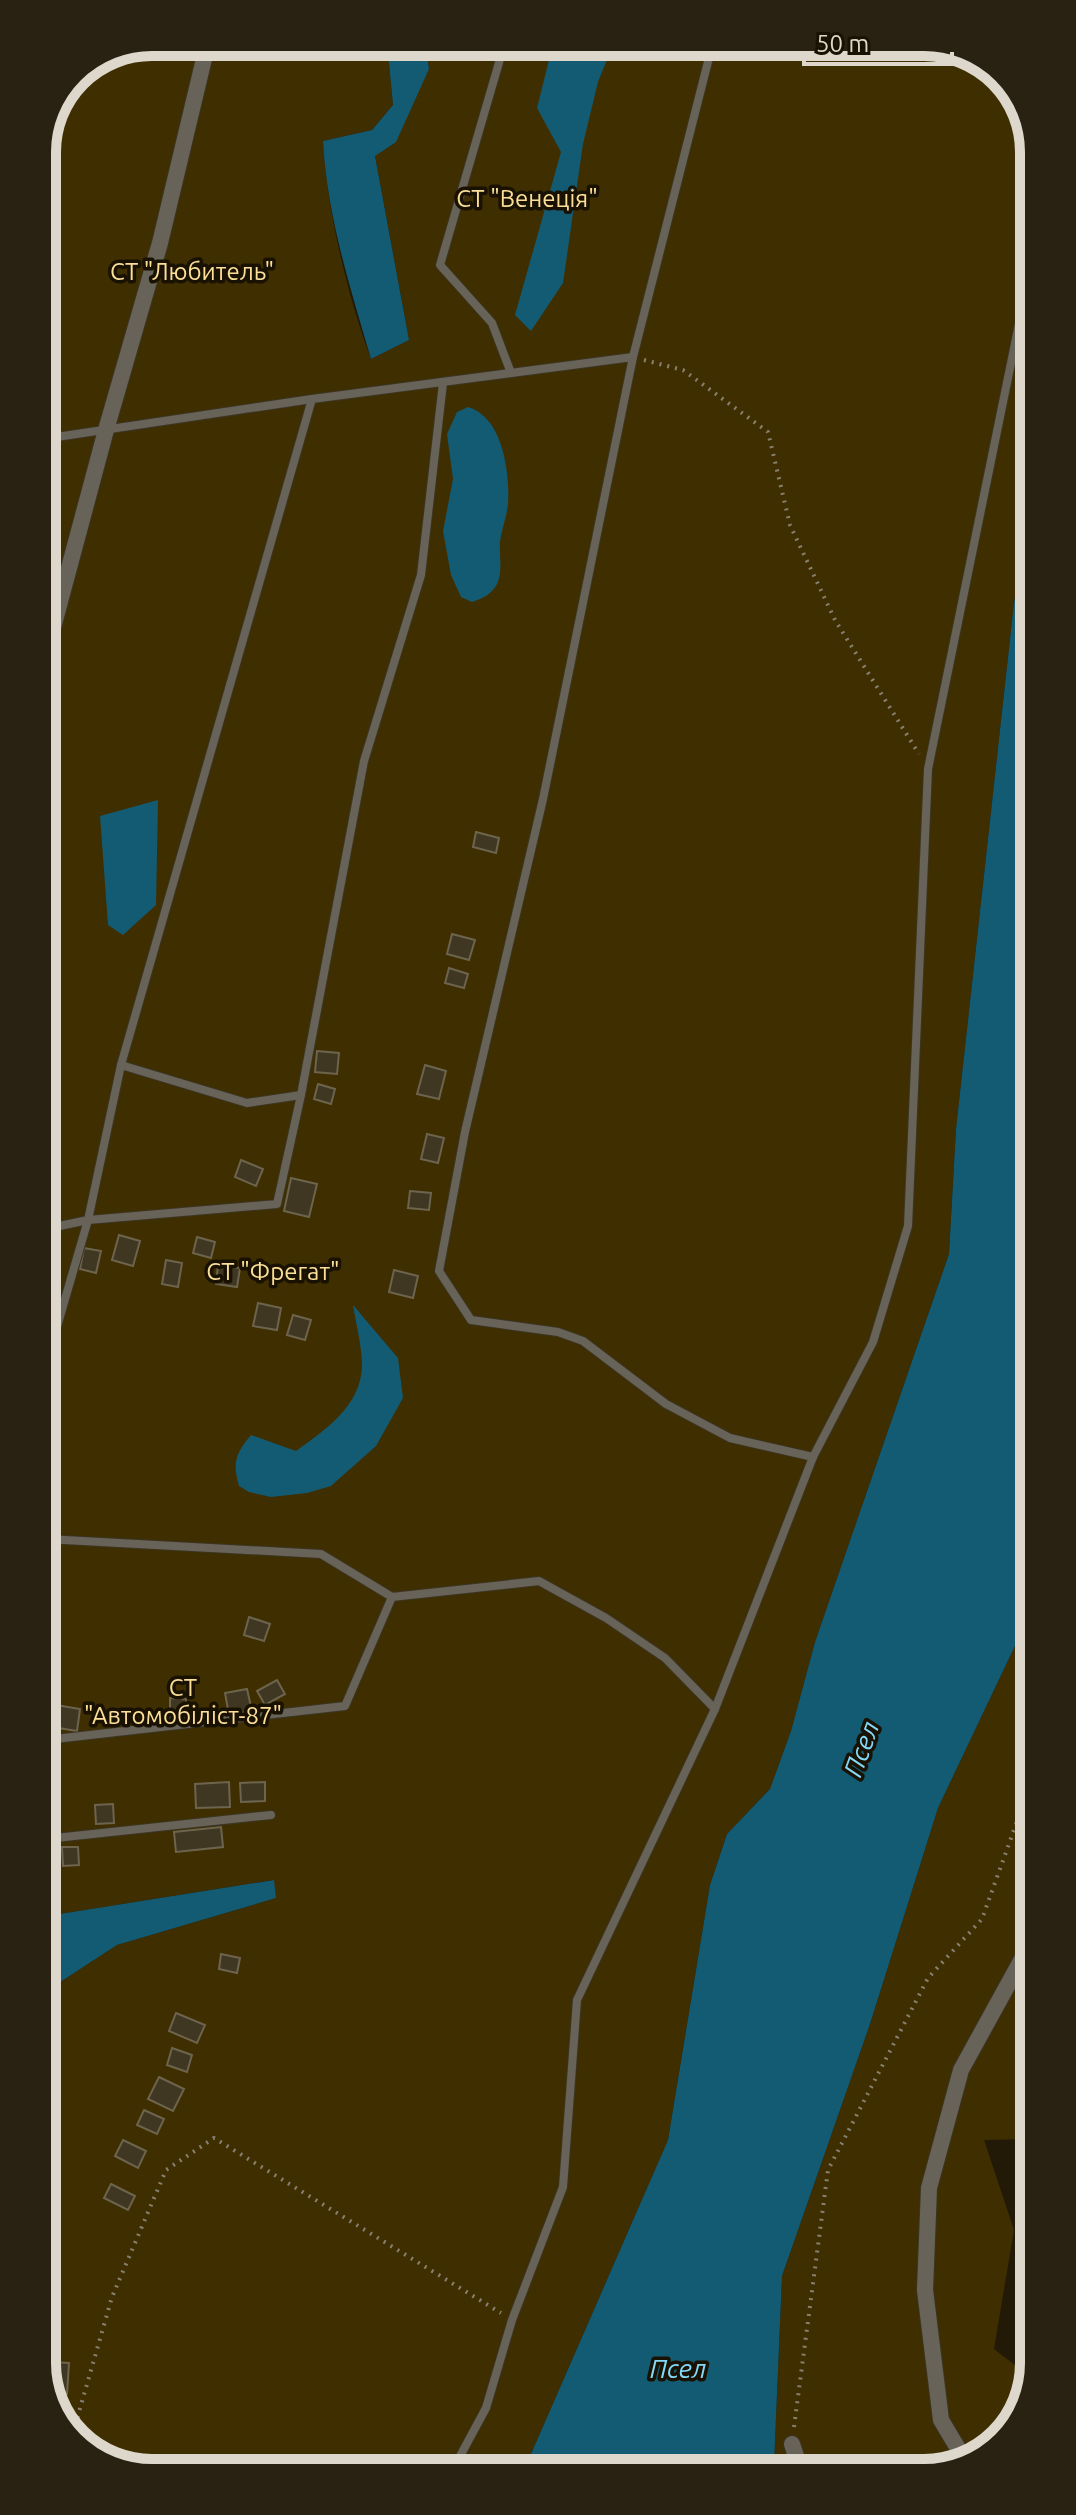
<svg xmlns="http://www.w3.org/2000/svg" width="1076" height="2515" viewBox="0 0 1076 2515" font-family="Ubuntu,sans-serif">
  <rect width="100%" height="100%" fill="#221a06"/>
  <g fill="#3f2e00">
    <path d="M152,42h235l6,63 -21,25 -49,11c4,68 24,154 48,218l38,-19 -34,-184 54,-87 -4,-27h506l60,23 37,52 1,404 -15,82 -58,526 -7,125 -134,388 -24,89 -21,58 -43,45 -17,51 -42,255 -144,330 -379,3 -60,-23 -37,-52v-408l69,-45 159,-47 -3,-18 -226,36 -5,-1770 33,-72z"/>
    <path d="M1032,1610l1,529 -49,1 30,90 -20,119 35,27 -18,53 -52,38 -188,2 3,-4 8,-189 88,-252 68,-216z"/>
  </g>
  <g fill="#135b73">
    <path d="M387,42h38l4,27 -33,73 -21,14 34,184 -38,19c-21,-72 -44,-143 -48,-218l49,-11 21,-25z"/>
    <path d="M578,42h36l-16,40 -15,62 -20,139 -32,48 -16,-16 46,-163 -24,-44 13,-52z"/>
    <path d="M468,407c35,10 42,66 40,97 -1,12 -6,24 -8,37 -1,12 3,32 -3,43 -5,10 -15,15 -25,18l-11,-5 -10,-22 -8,-44 10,-52 -6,-45 10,-22z"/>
    <path d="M1029,521l3,1089 -94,198 -68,216 -88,252 -8,189 -3,4 -247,1 144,-330 42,-255 17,-51 43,-45 21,-58 24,-89 134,-388 7,-125 58,-526z"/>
    <path d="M158,800l-2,105 -33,30 -15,-10 -8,-109z"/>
    <path d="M353,1305l45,53 5,40 -27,48 -45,40 -24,7 -36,4 -22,-5 -10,-6c-7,-24 -3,-33 12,-51l45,16c29,-21 65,-45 66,-85 0,-20 -6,-42 -9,-61z"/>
    <path d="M274,1880l2,18 -159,47 -69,45 -1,5v-79z"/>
  </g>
  <g fill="#3f3722" stroke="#6d644d" stroke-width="2">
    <path d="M476,832l23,6 -3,15 -23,-6z"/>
    <path d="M452,934l23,6 -6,20 -22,-6z"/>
    <path d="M449,968l19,6 -4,14 -19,-5z"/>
    <path d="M317,1051l22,2 -2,21 -22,-2z"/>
    <path d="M425,1065l21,6 -7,28 -22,-5z"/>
    <path d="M318,1084l17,5 -4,15 -17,-5z"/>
    <path d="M427,1134l17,4 -6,25 -17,-4z"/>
    <path d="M241,1160l22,9 -7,17 -21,-9z"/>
    <path d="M291,1178l26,6 -8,33 -25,-6z"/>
    <path d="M410,1191l21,2 -2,17 -21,-2z"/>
    <path d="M119,1235l21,6 -7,25 -21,-6z"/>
    <path d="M197,1237l18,5 -4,16 -18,-5z"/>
    <path d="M84,1248l17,3 -5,22 -16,-4z"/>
    <path d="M166,1260l16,3 -4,24 -16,-3z"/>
    <path d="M218,1265l22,3 -3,19 -21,-3z"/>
    <path d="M394,1270l24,6 -5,22 -24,-6z"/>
    <path d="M258,1303l23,5 -4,22 -24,-4z"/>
    <path d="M293,1315l18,5 -6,20 -18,-5z"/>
    <path d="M249,1617l21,7 -6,17 -20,-6z"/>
    <path d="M277,1680l8,14 -20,11 -8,-14z"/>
    <path d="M247,1689l5,22 -23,4 -4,-22z"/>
    <path d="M170,1698l16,1v19h-16z"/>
    <path d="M50,1704l30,5 -3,22 -31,-5z"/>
    <path d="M229,1782l1,25 -34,1 -1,-24z"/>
    <path d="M265,1782v19l-24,1 -1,-19z"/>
    <path d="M113,1804l1,19 -18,1 -1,-19z"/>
    <path d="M46,1807h9l1,21 -10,1z"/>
    <path d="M221,1827l2,20 -47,5 -2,-20z"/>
    <path d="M62,1847h16l1,18 -16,1z"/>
    <path d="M221,1954l19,4 -3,15 -18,-4z"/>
    <path d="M176,2013l29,12 -8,18 -28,-12z"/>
    <path d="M172,2048l20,7 -5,17 -20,-7z"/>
    <path d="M159,2077l25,12 -11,22 -25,-12z"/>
    <path d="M144,2110l20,9 -7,15 -20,-9z"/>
    <path d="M123,2140l23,11 -8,17 -23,-12z"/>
    <path d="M111,2184l24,12 -7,14 -24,-12z"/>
    <path d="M52,2362l17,1 -2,31 -17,-1z"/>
  </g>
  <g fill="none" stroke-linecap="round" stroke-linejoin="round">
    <defs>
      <g id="service">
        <path d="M505,42l-65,223 52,58 19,50"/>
        <path d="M633,357l80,-315"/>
        <path d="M43,439l269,-40"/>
        <path d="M121,1065l126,38 54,-8 63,-334 57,-186 22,-192"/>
        <path d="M45,1229l43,-9 189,-16 24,-109"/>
        <path d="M45,1368l43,-148 33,-155 191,-666 321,-42 -90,442 -78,333 -26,139 32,49 87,12 25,9 83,63 64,34 83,19"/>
        <path d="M46,1539l275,15 71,43 147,-16 67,37 59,40 50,51"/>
        <path d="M46,1740l299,-34 47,-109"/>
        <path d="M46,1839l225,-24"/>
        <path d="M452,2471l34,-63 26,-88 51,-133 14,-187 138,-291 98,-252 60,-115 35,-116 20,-457 101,-494"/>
      </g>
      <g id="minor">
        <path d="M43,665l63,-235 54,-187 48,-201"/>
        <path d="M792,2444l8,24"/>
        <path d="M966,2462l-25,-42 -16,-130 4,-102 32,-118 72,-131"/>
      </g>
    </defs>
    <use href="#service" stroke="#3c3522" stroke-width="10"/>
    <use href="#minor" stroke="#3c3522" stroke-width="18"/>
    <g stroke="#878070" stroke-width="4" stroke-dasharray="2 6" stroke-linecap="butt">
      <path d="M644,360l39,10 85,62 22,93 45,95 84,134"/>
      <path d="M794,2427l34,-257 100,-192 54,-59 51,-142"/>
      <path d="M73,2433l39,-136 54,-127 48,-32 287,175"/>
    </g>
    <use href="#service" stroke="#676359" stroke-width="8"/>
    <use href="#minor" stroke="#676359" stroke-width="16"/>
  </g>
  <g text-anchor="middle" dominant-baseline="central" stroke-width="7" stroke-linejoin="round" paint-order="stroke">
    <g font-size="24" fill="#fbde97" stroke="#191101">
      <text x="527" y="198">СТ "Венеція"</text>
      <text x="192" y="271">СТ "Любитель"</text>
      <text x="273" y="1271">СТ "Фрегат"</text>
      <text x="183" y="1687">СТ<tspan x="183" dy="28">"Автомобiлiст-87"</tspan></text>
    </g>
    <g font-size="26" font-style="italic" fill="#84d9fb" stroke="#191101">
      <text transform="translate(861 1749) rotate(-70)">Псел</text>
      <text x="678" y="2368">Псел</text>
    </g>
  </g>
  <path d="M0 0H1076V2515H0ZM152 56H924A96 96 0 0 1 1020 152V2363A96 96 0 0 1 924 2459H152A96 96 0 0 1 56 2363V152A96 96 0 0 1 152 56Z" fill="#292111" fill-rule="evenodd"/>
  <path fill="none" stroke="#ddd8cb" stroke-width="10" d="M152 56H924A96 96 0 0 1 1020 152V2363A96 96 0 0 1 924 2459H152A96 96 0 0 1 56 2363V152A96 96 0 0 1 152 56Z"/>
  <path d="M804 52v12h148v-12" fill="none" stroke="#ddd8cb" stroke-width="4"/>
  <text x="816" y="52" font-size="24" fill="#ddd8cb" stroke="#191101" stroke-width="6" paint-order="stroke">50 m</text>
</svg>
